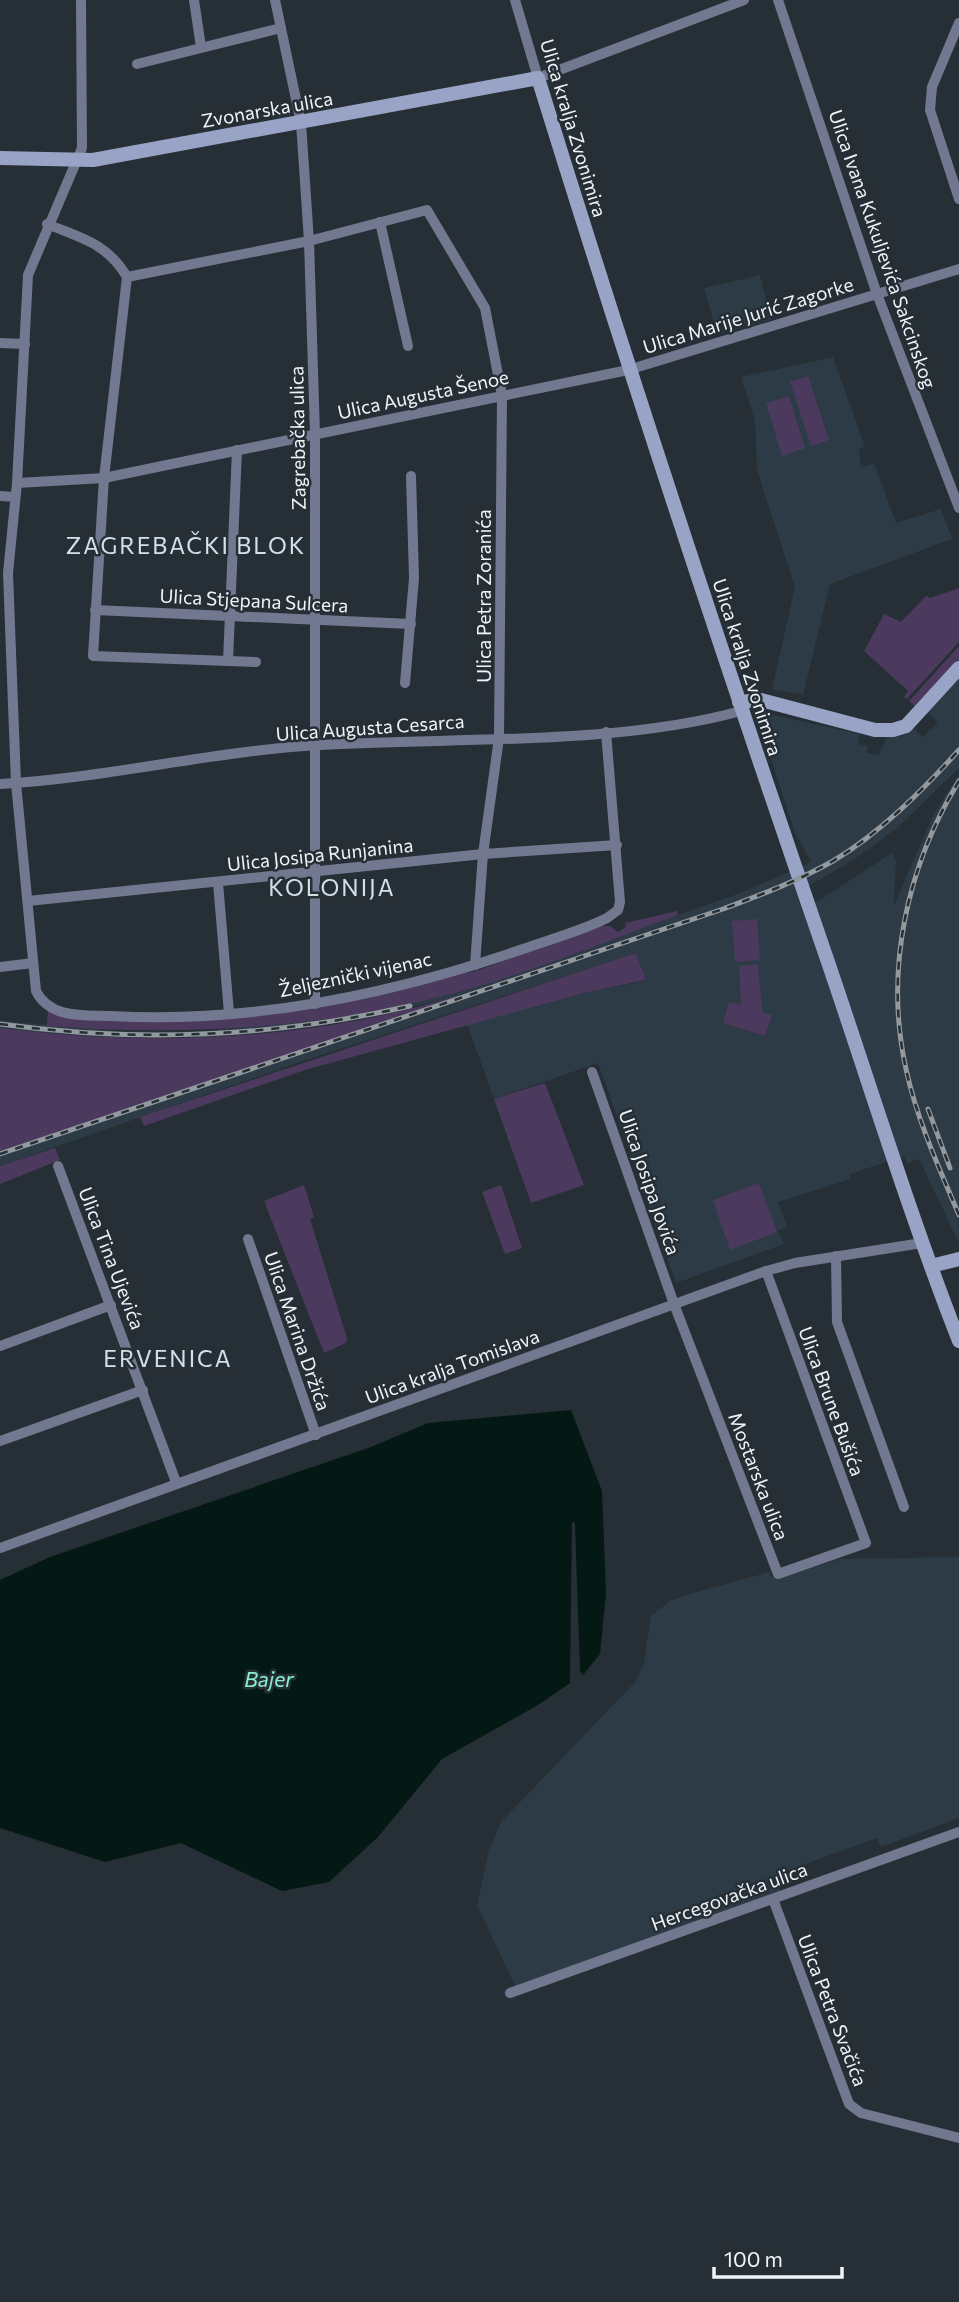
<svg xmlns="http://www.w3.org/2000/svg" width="959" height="2302" viewBox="0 0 959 2302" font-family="Commissioner,sans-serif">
  <rect width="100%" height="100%" fill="#262f35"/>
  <g fill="#2c3b45">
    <path d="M760,275l11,45 -54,14 -13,-46z"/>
    <path d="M833,357l32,90 -6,2 2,19 13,-5 22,60 45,-14 11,30 -122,45 -27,111 -31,-6 23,-102 -38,-117 -2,-49 -14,-44z"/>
    <path d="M959,674v94l-62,60 -42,31 -48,28 6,15 5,-1 74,-48 4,7 -2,45 39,-90 26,-41v469l-40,-84 -12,4 -3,-7 -54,18 1,5 -73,23 9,25 -9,4 6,13 -108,39 -78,-220 -104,36 -27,-75 121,-32 58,-11 -10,-28 -339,110 -297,103v-14l456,-155 -127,27 -120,13h-103l-73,-5 -33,-4v-7l120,10 76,1 132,-13 146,-32 269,-95 68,-30 -16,-29 -36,-111 5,-9 96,21 -2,10 10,2 -2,7 13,2 8,-19 24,-9 12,10 15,-14 -12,-13z"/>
    <path d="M959,1557v261l-78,29 -4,-9 -102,37 6,18 -266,93 -38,-81 12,-55 12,-28 136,-142 7,-18 7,-46 19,-15 16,-6 83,-23 2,4 8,2 61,-19z"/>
  </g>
  <g fill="#4b3a5d">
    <path d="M808,376l21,64 -18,6 -21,-64z"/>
    <path d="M789,396l16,52 -23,8 -16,-53z"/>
    <path d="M959,588v54l-52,57 -3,-2 4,-6 -44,-40 20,-37 17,8 25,-26 4,2z"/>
    <path d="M959,646v14l-45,46 -5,-5z"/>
    <path d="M677,911l1,4c-68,25 -136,53 -205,73 -140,40 -282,49 -426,38l1,-15 184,6 244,-46 124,-45h10l8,6 8,-5 -1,-4z"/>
    <path d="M757,919l3,41 -25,2 -3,-41z"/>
    <path d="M636,953l10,27 -58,12 -283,78 -161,56 -4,-9z"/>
    <path d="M758,964l4,48 10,3 -7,21 -42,-13 6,-21 12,3 -2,-39z"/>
    <path d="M456,996v2l-456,154v-124c151,19 310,13 456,-32z"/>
    <path d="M545,1083l39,102 -53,18 -37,-104z"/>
    <path d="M55,1148l5,12 -60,24v-18z"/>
    <path d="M759,1183l18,49 -47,18 -17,-50z"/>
    <path d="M304,1185l10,32 -4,2 37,119 -1,5 -22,10 -60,-152z"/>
    <path d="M501,1185l21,63 -17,6 -23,-62z"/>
  </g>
  <path fill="#041913" d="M571,1410l31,81 4,102 -6,61 -17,21 -3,-4 -5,-148 -3,-1 -2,161 -32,22 -96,54 -64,78 -49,45 -47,9 -101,-48 -76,19 -105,-34v-248l50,-23 321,-110 57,-24z"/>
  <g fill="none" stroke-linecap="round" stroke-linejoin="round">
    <g stroke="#72788f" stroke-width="10">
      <path d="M81,0l1,148 -54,127 -11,208 -9,90 8,210 20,208c14,28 48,24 75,25 139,8 281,-22 412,-67 28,-10 58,-18 84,-31l11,-8 2,-8 -14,-170"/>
      <path d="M194,0l7,47"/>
      <path d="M275,0l26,123 8,118 6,193v570"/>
      <path d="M515,0l23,78 206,-78"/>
      <path d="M778,0l99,294 82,214"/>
      <path d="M959,23l-27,64 -2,23 29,89"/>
      <path d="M137,64l144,-36"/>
      <path d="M380,222l28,124"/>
      <path d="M47,224c34,14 60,19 80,53l-23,201 -11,178 163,6"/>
      <path d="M127,277l182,-36 118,-31 58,98 17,87 -3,343 -16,116 -8,111"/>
      <path d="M0,343l25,1"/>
      <path d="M17,483l87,-5 524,-108 331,-101"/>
      <path d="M0,496l15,1"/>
      <path d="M95,610l316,14"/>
      <path d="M228,661l9,-211"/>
      <path d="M405,683l9,-105 -3,-102"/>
      <path d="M0,784c107,-6 213,-33 320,-39 134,-8 293,1 421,-34"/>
      <path d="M218,883l11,130"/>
      <path d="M28,901l455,-47 134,-9"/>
      <path d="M0,967l33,-4"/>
      <path d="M592,1072l82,232 104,270 88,-31 -100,-272"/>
      <path d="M58,1166l118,316"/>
      <path d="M248,1239l68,196"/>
      <path d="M836,1256l1,66 67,185"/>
      <path d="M0,1346l111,-41"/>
      <path d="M0,1441l143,-51"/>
      <path d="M0,1548l766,-277 29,-8 127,-20"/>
      <path d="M773,1899l76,205 12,9 98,25"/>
      <path d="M510,1993l449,-161"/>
    </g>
    <g stroke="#99a3c6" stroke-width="14">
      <path d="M0,158l93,2 445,-82c92,297 189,591 290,884 43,126 82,254 131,379"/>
      <path d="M739,702l22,-2 114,30h18l13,-4 53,-58"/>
      <path d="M931,1266l28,-7"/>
    </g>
    <defs>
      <g id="rail">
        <path d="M959,781c-52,85 -75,189 -53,288 11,51 33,99 53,146"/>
        <path d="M0,1024c137,19 275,13 410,-18"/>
        <path d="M928,1109l22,59"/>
        <path d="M0,1154l723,-245c37,-14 75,-28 110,-48 47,-28 89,-70 126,-111"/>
      </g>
    </defs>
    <use href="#rail" stroke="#939a9f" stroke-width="5"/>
    <use href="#rail" stroke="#262f35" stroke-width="2.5" stroke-dasharray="8" stroke-linecap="butt"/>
  </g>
  <g text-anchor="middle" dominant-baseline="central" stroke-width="5" stroke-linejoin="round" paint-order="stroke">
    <g font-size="19" fill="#eff4f9" stroke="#262f35">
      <text transform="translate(267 109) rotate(-10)">Zvonarska ulica</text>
      <text transform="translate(574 128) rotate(73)">Ulica kralja Zvonimira</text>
      <text transform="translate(883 249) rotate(71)">Ulica Ivana Kukuljevića Sakcinskog</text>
      <text transform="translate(748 315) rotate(-17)">Ulica Marije Jurić Zagorke</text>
      <text transform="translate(423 394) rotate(-12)">Ulica Augusta Šenoe</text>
      <text transform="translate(297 438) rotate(-91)">Zagrebačka ulica</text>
      <text transform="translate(483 596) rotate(-90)">Ulica Petra Zoranića</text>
      <text transform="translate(254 600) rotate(3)">Ulica Stjepana Sulcera</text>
      <text transform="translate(748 667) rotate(72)">Ulica kralja Zvonimira</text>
      <text transform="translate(370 727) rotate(-4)">Ulica Augusta Cesarca</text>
      <text transform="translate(320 854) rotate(-6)">Ulica Josipa Runjanina</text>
      <text transform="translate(355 974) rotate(-12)">Željeznički vijenac</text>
      <text transform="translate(650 1182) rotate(71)">Ulica Josipa Jovića</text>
      <text transform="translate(112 1258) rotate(69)">Ulica Tina Ujevića</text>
      <text transform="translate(298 1331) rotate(71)">Ulica Marina Držića</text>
      <text transform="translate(452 1366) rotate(-20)">Ulica kralja Tomislava</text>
      <text transform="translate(832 1401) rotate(70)">Ulica Brune Bušića</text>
      <text transform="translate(759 1476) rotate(69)">Mostarska ulica</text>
      <text transform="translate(729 1896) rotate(-20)">Hercegovačka ulica</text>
      <text transform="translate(833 2010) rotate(69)">Ulica Petra Svačića</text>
    </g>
    <g font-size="21" font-style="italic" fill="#88efcf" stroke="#262f35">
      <text x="269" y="1678">Bajer</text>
    </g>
    <g font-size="23" letter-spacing="2" fill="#d4e0e8" stroke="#262f35">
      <text x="186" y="545">ZAGREBAČKI BLOK</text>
      <text x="332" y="887">KOLONIJA</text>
      <text x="168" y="1358">ERVENICA</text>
    </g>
  </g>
  <path d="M714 2267v10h128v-10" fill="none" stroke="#eff4f9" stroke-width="3.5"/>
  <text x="724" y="2267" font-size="21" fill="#eff4f9" stroke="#262f35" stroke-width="5" paint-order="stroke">100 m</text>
</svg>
